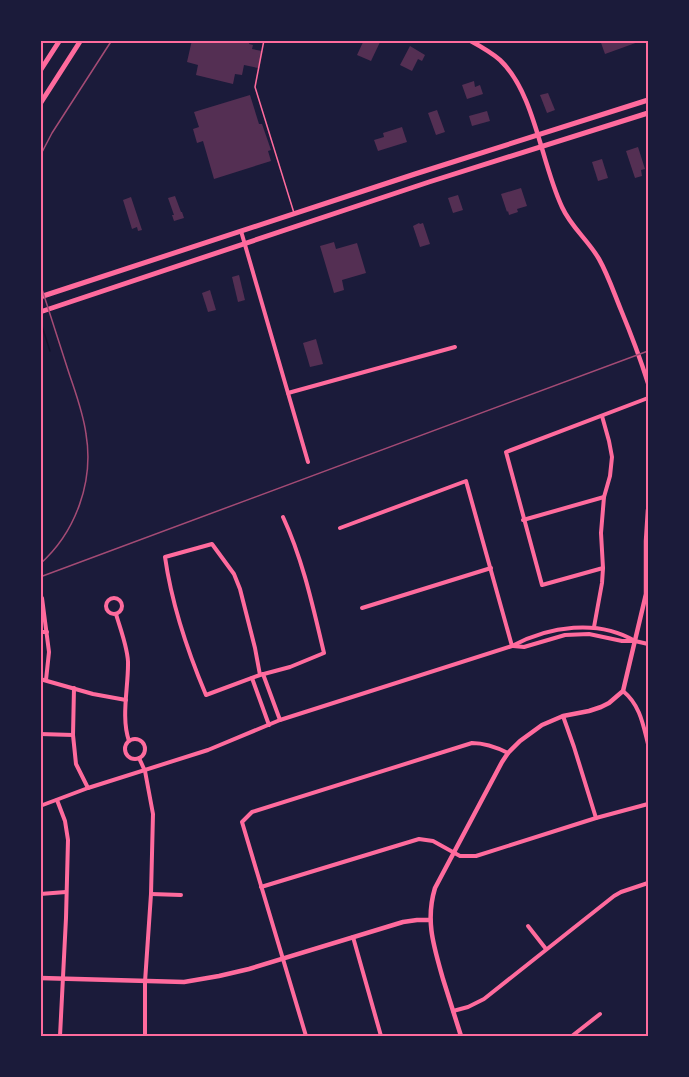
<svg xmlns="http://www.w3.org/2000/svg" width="689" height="1077" viewBox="0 0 689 1077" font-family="'Nunito Sans',sans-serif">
  <rect width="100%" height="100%" fill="#1b1b3a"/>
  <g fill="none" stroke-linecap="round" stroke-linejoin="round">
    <path stroke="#12122b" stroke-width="1.5" d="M41,323l9,28"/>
  </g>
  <g fill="#542f53">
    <path d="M192,40h58l-1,4 4,1 -1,4 10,2 -4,17 -14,-3 -2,10 -7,-1 -2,10 -37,-9 2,-10 -11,-3z"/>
    <path d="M364,40h17l-10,21 -14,-6z"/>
    <path d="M600,40h41v1l-36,13z"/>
    <path d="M410,46l15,9 -3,6 -4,-2 -6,12 -12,-6z"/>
    <path d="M474,81l1,6 5,-2 3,9 -16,5 -5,-14z"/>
    <path d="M548,93l7,17 -8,3 -7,-18z"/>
    <path d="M250,95l9,29h3l9,26 -3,1 3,10 -57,18 -11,-38 -6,2 -4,-14 6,-2 -5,-15z"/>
    <path d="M437,110l8,22 -9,3 -8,-22z"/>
    <path d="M487,111l3,10 -18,5 -3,-10z"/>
    <path d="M402,127l5,15 -29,9 -4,-11 10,-3 -1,-4z"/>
    <path d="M638,147l7,22 -4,1 1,6 -7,2 -9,-27z"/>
    <path d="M602,159l6,19 -10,3 -6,-19z"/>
    <path d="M521,188l6,18 -10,3 1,3 -9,3 -1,-4 -1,1 -6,-18z"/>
    <path d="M458,195l5,15 -10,3 -5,-15z"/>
    <path d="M175,196l6,16h1l2,6 -10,3 -2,-6h2l-6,-17z"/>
    <path d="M131,197l11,33 -4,1 -1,-4 -5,2 -9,-29z"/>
    <path d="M419,223l1,1 3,-1 7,21 -10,3 -7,-21z"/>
    <path d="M334,242l2,7 21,-6 9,30 -24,7 2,10 -10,3 -14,-47z"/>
    <path d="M239,275l6,25 -7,2 -6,-25z"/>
    <path d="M210,290l6,20 -8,2 -6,-19z"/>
    <path d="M316,339l7,25 -13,3 -7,-24z"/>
  </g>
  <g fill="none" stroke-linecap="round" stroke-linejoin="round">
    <path stroke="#ff6b9d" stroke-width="1.5" d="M264,40l-9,47 39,126"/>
    <g stroke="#ff6b9d" stroke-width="4">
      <path d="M241,231l67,231"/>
      <path d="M288,393l167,-46"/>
      <path d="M523,520l81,-23"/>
      <path d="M340,528l126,-47 46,165"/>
      <path d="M603,568l-61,17 -36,-133 142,-54"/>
      <circle cx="114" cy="606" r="8"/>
      <path d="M42,598l7,54 -3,28"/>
      <path d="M362,608l129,-40"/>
      <path d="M116,614c4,14 13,37 12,51 0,24 -7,53 1,76"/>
      <path d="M594,627l8,-44 1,-15 -2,-35 3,-36 6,-21 2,-19 -3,-16 -7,-25"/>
      <path d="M40,632h7"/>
      <path d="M513,646l11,1 41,-12 24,-1 33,7h13l13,3"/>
      <path d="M263,674l17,46"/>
      <path d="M260,675l-5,-27 -15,-59 -6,-15 -22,-30 -47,13c7,49 22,93 41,138l54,-20 30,-8 34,-14c-11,-46 -21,-93 -41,-136"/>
      <path d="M252,678l17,47"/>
      <path d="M40,679l53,15 33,6"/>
      <path d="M74,688l-1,47 3,29 12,24"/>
      <path d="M623,691c17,14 20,33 25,53"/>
      <path d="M563,716l11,31 22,71"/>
      <path d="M40,734l33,1"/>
      <circle cx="135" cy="749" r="10"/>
      <path d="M139,758l6,13 8,43 -2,80 -6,88v54"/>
      <path d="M57,800l8,21 3,19 -2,78 -6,118"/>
      <path d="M40,806l48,-18 120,-38 72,-30 232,-74c37,-20 86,-27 123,-5"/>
      <path d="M261,887l158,-48 14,2 27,15h16l120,-38 52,-14"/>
      <path d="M40,894l26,-2"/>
      <path d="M151,894l30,1"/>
      <path d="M528,926l18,23"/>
      <path d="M353,937l28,99"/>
      <path d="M453,1011l15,-4 16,-8 130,-103 7,-4 27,-9"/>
      <path d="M306,1036l-64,-214 10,-10 220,-69c13,0 24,4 36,10"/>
      <path d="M572,1036l28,-22"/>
    </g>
    <g stroke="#ff6b9d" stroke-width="4.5">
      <path d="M469,40c11,6 22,12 31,20 35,33 41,103 62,147 9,20 26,33 37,52 9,16 15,34 22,51 10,24 19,48 27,73"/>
      <path d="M40,978l144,4 35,-6 30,-7 154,-47 14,-2h13"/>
      <path d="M461,1036c-6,-19 -12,-38 -18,-57 -9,-32 -18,-58 -8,-91l67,-126 6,-9 12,-12 22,-16 21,-9 26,-5 12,-4 8,-4 14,-12 23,-97v-53l2,-31"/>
    </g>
    <g stroke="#ff6b9d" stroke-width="5">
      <path d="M40,71l20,-31"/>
      <path d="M40,104l41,-64"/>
      <path d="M40,297l375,-123 233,-74"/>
      <path d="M40,312l389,-130 219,-69"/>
    </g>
    <g stroke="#a44b75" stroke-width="1.5">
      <path d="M40,156l12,-23 60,-93"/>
      <path d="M40,283c9,28 18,56 27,84 7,22 16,44 19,67 8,47 -10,98 -46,130"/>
      <path d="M40,577l608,-226"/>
    </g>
  </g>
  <rect width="689" height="1077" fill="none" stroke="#1b1b3a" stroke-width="84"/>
  <rect x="42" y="42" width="605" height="993" fill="none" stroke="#ff6b9d" stroke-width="2"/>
</svg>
